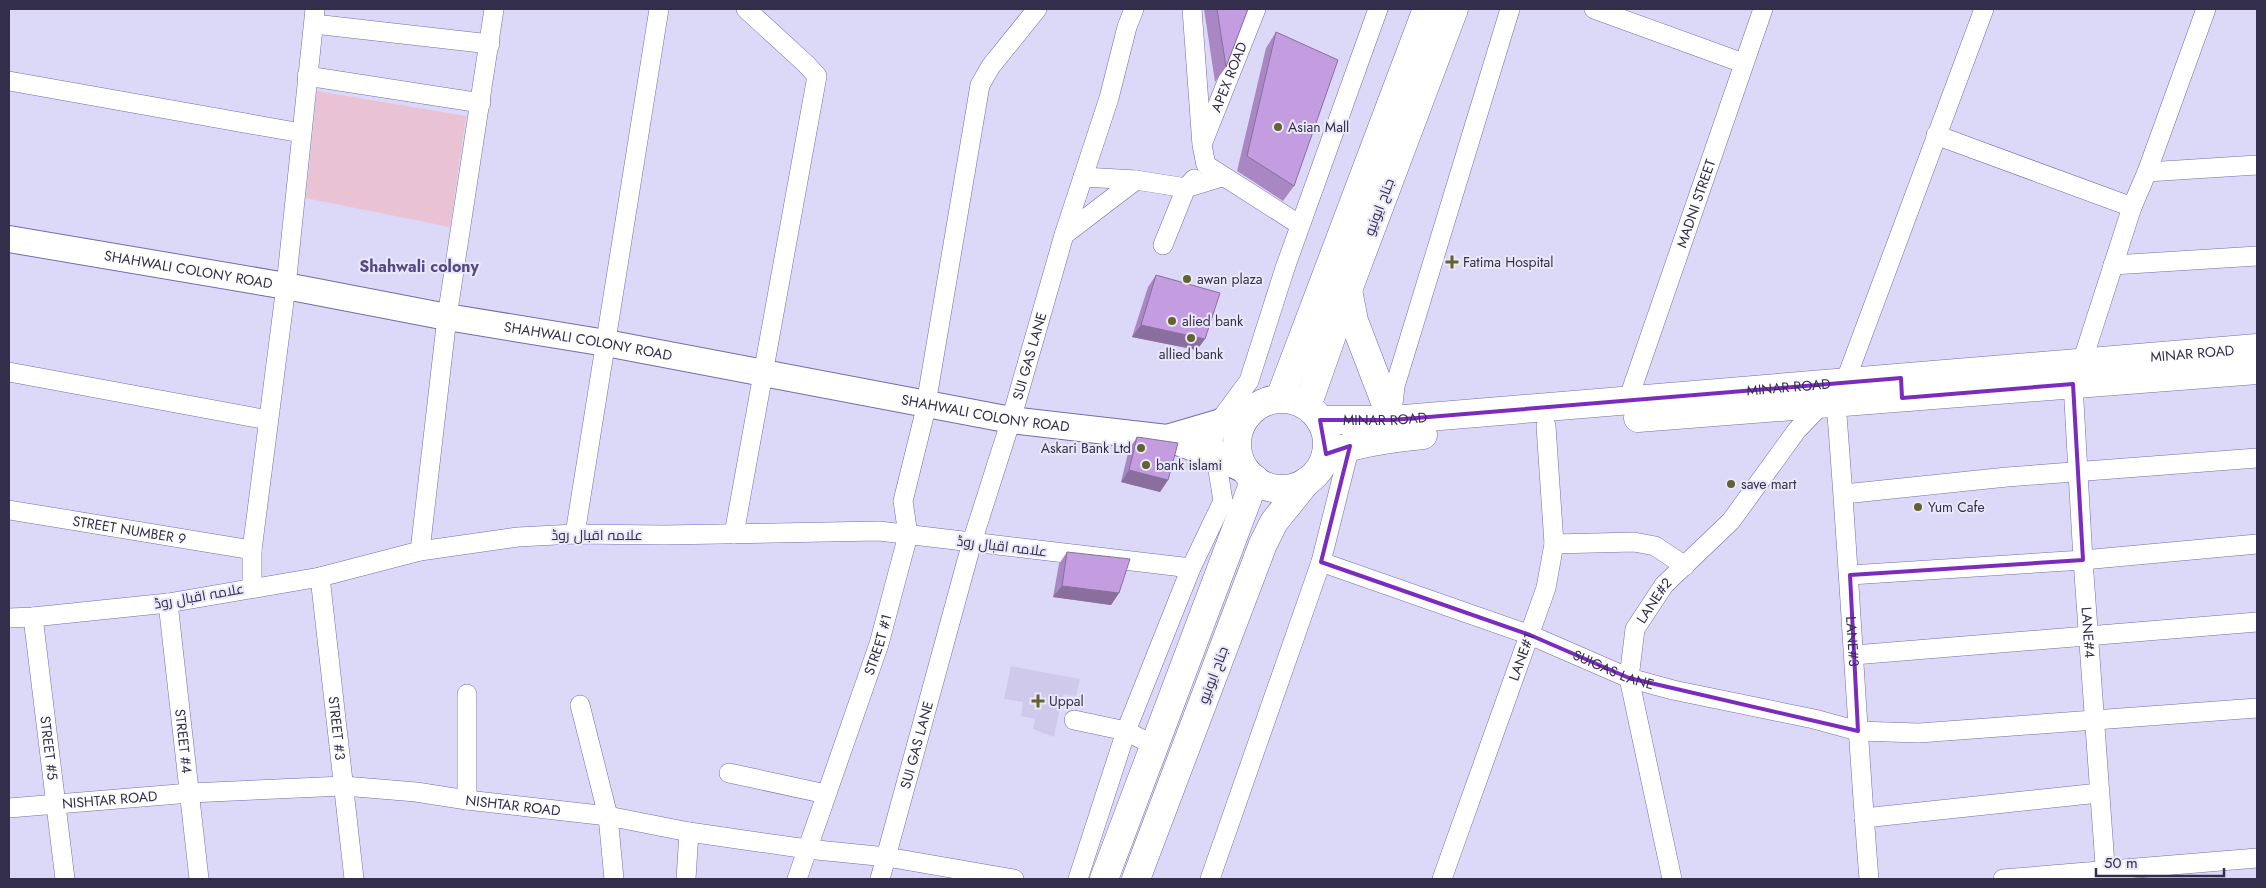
<svg xmlns="http://www.w3.org/2000/svg" width="2266" height="888" viewBox="0 0 2266 888" font-family="Jost,Cairo,sans-serif">
  <rect width="100%" height="100%" fill="#dcd9f8"/>
  <path fill="#cfcaec" d="M1011,666l69,13 -4,17 -13,-2 -9,43 -21,-8 2,-10 -14,-3 2,-14 -19,-3z"/>
  <path fill="#e9c2d3" d="M317,91l149,25 -16,111 -144,-29z"/>
  <g fill="none" stroke-linecap="round" stroke-linejoin="round">
    <defs>
      <g id="minor">
        <path d="M1192,9l10,136 4,20 94,60"/>
        <path d="M1594,9l149,54"/>
        <path d="M314,24l176,20"/>
        <path d="M307,76l174,27"/>
        <path d="M9,81l292,52"/>
        <path d="M1936,135l196,72"/>
        <path id="s1" d="M1203,142l53,-133"/>
        <path d="M2147,172l110,-7"/>
        <path d="M1083,177l53,3 50,8 36,-11"/>
        <path d="M1064,235l72,-55"/>
        <path d="M1163,245l23,-57 8,-9"/>
        <path d="M2113,265l144,-9"/>
        <path d="M2082,362l50,-155 15,-35 59,-163"/>
        <path d="M9,372l259,48"/>
        <path d="M1845,382l139,-373"/>
        <path id="s2" d="M2073,384l10,176 23,319"/>
        <path id="s3" d="M1628,400l135,-391"/>
        <path id="s4" d="M1836,403c13,158 20,317 33,476"/>
        <path d="M1392,413l3,-27 115,-377"/>
        <path d="M1844,494l163,-17 250,-19"/>
        <path id="s5" d="M9,510l243,40"/>
        <path d="M575,534l84,-525"/>
        <path d="M734,534l83,-458 -11,-12 -60,-55"/>
        <path d="M1554,544l80,-2 21,4 30,20"/>
        <path d="M420,551l27,-234 47,-308"/>
        <path id="s6" d="M1321,562l209,73 99,43 44,12 141,29 44,12 61,2 338,-25"/>
        <path d="M1850,575l233,-15 174,-16"/>
        <path id="s7" d="M320,577l34,302"/>
        <path d="M252,587v-37l34,-264 29,-277"/>
        <path id="s8" d="M168,603l31,276"/>
        <path id="s9" d="M33,617l32,262"/>
        <path d="M9,618l24,-1 135,-14 152,-26 100,-26 98,-14 57,-3 89,1 215,-4 312,37"/>
        <path d="M1854,655l403,-33"/>
        <path d="M580,705l28,111 6,63"/>
        <path d="M1074,720l52,11 27,14"/>
        <path d="M729,773l97,21"/>
        <path d="M467,800v-106"/>
        <path id="s10" d="M9,808l181,-15 154,-7 72,6 51,8 141,16 81,16 118,17 80,8 127,22"/>
        <path d="M1864,818l235,-25"/>
        <path d="M686,879l3,-47"/>
        <path id="s11" d="M797,879l82,-235 29,-109 -5,-34 21,-85 56,-331 11,-19 46,-57"/>
        <path id="s12" d="M880,879l92,-337 39,-122 53,-185 45,-137 18,-71 7,-18"/>
        <path d="M1078,879l48,-148 65,-163 32,-67 -10,-61 5,-17 31,-42 36,-113 93,-259"/>
        <path d="M1210,879l111,-317 29,-116"/>
        <path id="s13" d="M1442,879l104,-291 8,-44 -8,-118"/>
        <path id="s14" d="M1672,879l-43,-201 6,-49 29,-44 67,-64 66,-91 25,-26"/>
        <path d="M2003,879l254,-21"/>
      </g>
      <g id="secondary">
        <path id="s15" d="M9,239l277,47 161,31 159,26 405,77 156,18 48,18 32,15"/>
        <path d="M1167,438l51,-15 51,-23"/>
      </g>
      <g id="primary">
        <path d="M1348,290l6,31 38,99"/>
        <path d="M1280,398l147,-389"/>
        <circle cx="1282" cy="444" r="45"/>
        <path d="M1307,406l41,-116 106,-281"/>
        <path d="M1638,418l619,-48"/>
        <path id="s16" d="M1320,420h72l865,-72"/>
        <path d="M1326,454c32,-11 64,-16 97,-19"/>
        <path d="M1104,879l151,-400"/>
        <path d="M1136,879l127,-335 11,-22 33,-41"/>
      </g>
    </defs>
    <use href="#minor" stroke="#766aaf" stroke-width="20"/>
    <use href="#secondary" stroke="#766aaf" stroke-width="28"/>
    <use href="#primary" stroke="#766aaf" stroke-width="29"/>
    <use href="#minor" stroke="#fff" stroke-width="19"/>
    <use href="#secondary" stroke="#fff" stroke-width="26"/>
    <use href="#primary" stroke="#fff" stroke-width="28"/>
  </g>
  <g fill="#a987c2">
    <path d="M1204,9h44l-22,58 -11,15z"/>
    <path d="M1276,32l18,154 -11,15 -46,-30 29,-123z"/>
    <path d="M1156,275l41,75 -65,-13 16,-50z"/>
    <path d="M1137,437l31,43 -8,12 -39,-10 8,-33z"/>
    <path d="M1067,552l52,41 -8,12 -58,-8 6,-33z"/>
  </g>
  <g fill="#896e9e">
    <path d="M1141,325l64,14 -8,11 -65,-13z"/>
    <path d="M1129,470l39,10 -8,12 -39,-10z"/>
    <path d="M1062,586l57,7 -8,12 -58,-8z"/>
  </g>
  <g fill="#c49de1" stroke="#896e9e">
    <path d="M1217,9h31l-22,58z"/>
    <path d="M1276,32l62,28 -44,126 -47,-30z"/>
    <path d="M1156,275l64,18 -15,46 -64,-14z"/>
    <path d="M1137,437l41,6 -10,37 -39,-10z"/>
    <path d="M1067,552l63,7 -11,34 -57,-7z"/>
  </g>
  <path fill="none" stroke="#7b2cbf" stroke-width="4" stroke-linejoin="round" d="M1901,378l1,20 171,-14 10,176 -233,15 8,156 -229,-53 -99,-43 -209,-73 29,-116 -24,8 -6,-34h72z"/>
  <g fill="#626330" stroke="#eae8f8" stroke-width="2">
    <circle cx="1278" cy="127" r="5"/>
    <path d="M1449.5 254.5h5v5h5v5h-5v5h-5v-5h-5v-5h5z"/>
    <circle cx="1187" cy="279" r="5"/>
    <circle cx="1172" cy="321" r="5"/>
    <circle cx="1191" cy="338" r="5"/>
    <circle cx="1141" cy="448" r="5"/>
    <circle cx="1146" cy="465" r="5"/>
    <circle cx="1731" cy="484" r="5"/>
    <circle cx="1918" cy="507" r="5"/>
    <path d="M1035.5 693.5h5v5h5v5h-5v5h-5v-5h-5v-5h5z"/>
  </g>
  <g text-anchor="middle" dominant-baseline="central" stroke-width="4" stroke-linejoin="round" paint-order="stroke">
    <g font-size="14" fill="#332e4c" stroke="#eae8f8">
      <text stroke="none"><textPath href="#s1" startOffset="70">APEX ROAD</textPath></text>
      <text stroke="none"><textPath href="#s3" startOffset="208">MADNI STREET</textPath></text>
      <text transform="translate(1379 207) rotate(-69)">جناح ایونیو</text>
      <text stroke="none"><textPath href="#s15" startOffset="182">SHAHWALI COLONY ROAD</textPath></text>
      <text stroke="none"><textPath href="#s15" startOffset="588">SHAHWALI COLONY ROAD</textPath></text>
      <text stroke="none"><textPath href="#s16" startOffset="875">MINAR ROAD</textPath></text>
      <text stroke="none"><textPath href="#s12" startOffset="544">SUI GAS LANE</textPath></text>
      <text stroke="none"><textPath href="#s16" startOffset="470">MINAR ROAD</textPath></text>
      <text stroke="none"><textPath href="#s15" startOffset="992">SHAHWALI COLONY ROAD</textPath></text>
      <text stroke="none"><textPath href="#s16" startOffset="65">MINAR ROAD</textPath></text>
      <text stroke="none"><textPath href="#s5" startOffset="122">STREET NUMBER 9</textPath></text>
      <text x="597" y="535">علامہ اقبال روڈ</text>
      <text transform="translate(1002 546) rotate(7)">علامہ اقبال روڈ</text>
      <text transform="translate(199 596) rotate(-10)">علامہ اقبال روڈ</text>
      <text stroke="none"><textPath href="#s14" startOffset="289">LANE#2</textPath></text>
      <text stroke="none"><textPath href="#s2" startOffset="249">LANE#4</textPath></text>
      <text stroke="none"><textPath href="#s4" startOffset="239">LANE#3</textPath></text>
      <text stroke="none"><textPath href="#s11" startOffset="248">STREET #1</textPath></text>
      <text stroke="none"><textPath href="#s13" startOffset="236">LANE#1</textPath></text>
      <text stroke="none"><textPath href="#s6" startOffset="312">SUIGAS LANE</textPath></text>
      <text transform="translate(1213 675) rotate(-69)">جناح ایونیو</text>
      <text stroke="none"><textPath href="#s7" startOffset="152">STREET #3</textPath></text>
      <text stroke="none"><textPath href="#s8" startOffset="139">STREET #4</textPath></text>
      <text stroke="none"><textPath href="#s12" startOffset="139">SUI GAS LANE</textPath></text>
      <text stroke="none"><textPath href="#s9" startOffset="132">STREET #5</textPath></text>
      <text stroke="none"><textPath href="#s10" startOffset="101">NISHTAR ROAD</textPath></text>
      <text stroke="none"><textPath href="#s10" startOffset="506">NISHTAR ROAD</textPath></text>
    </g>
    <g font-size="14" fill="#332e4c" stroke="#eae8f8" text-anchor="start">
      <text x="1288" y="127">Asian Mall</text>
      <text x="1463" y="262">Fatima Hospital</text>
      <text x="1197" y="279">awan plaza</text>
      <text x="1182" y="321">alied bank</text>
      <text x="1191" y="354" text-anchor="middle">allied bank</text>
      <text x="1131" y="448" text-anchor="end">Askari Bank Ltd</text>
      <text x="1156" y="465">bank islami</text>
      <text x="1741" y="484">save mart</text>
      <text x="1928" y="507">Yum Cafe</text>
      <text x="1049" y="701">Uppal</text>
    </g>
    <g font-size="16" font-weight="bold" fill="#554889" stroke="#eae8f8">
      <text x="419" y="266">Shahwali colony</text>
    </g>
  </g>
  <rect width="2266" height="888" fill="none" stroke="#332e4c" stroke-width="20"/>
  <path d="M2096 868v8h128v-8" fill="none" stroke="#332e4c" stroke-width="2.5"/>
  <text x="2104" y="868" font-size="15" fill="#332e4c" stroke="#eae8f8" stroke-width="4" paint-order="stroke">50 m</text>
</svg>
